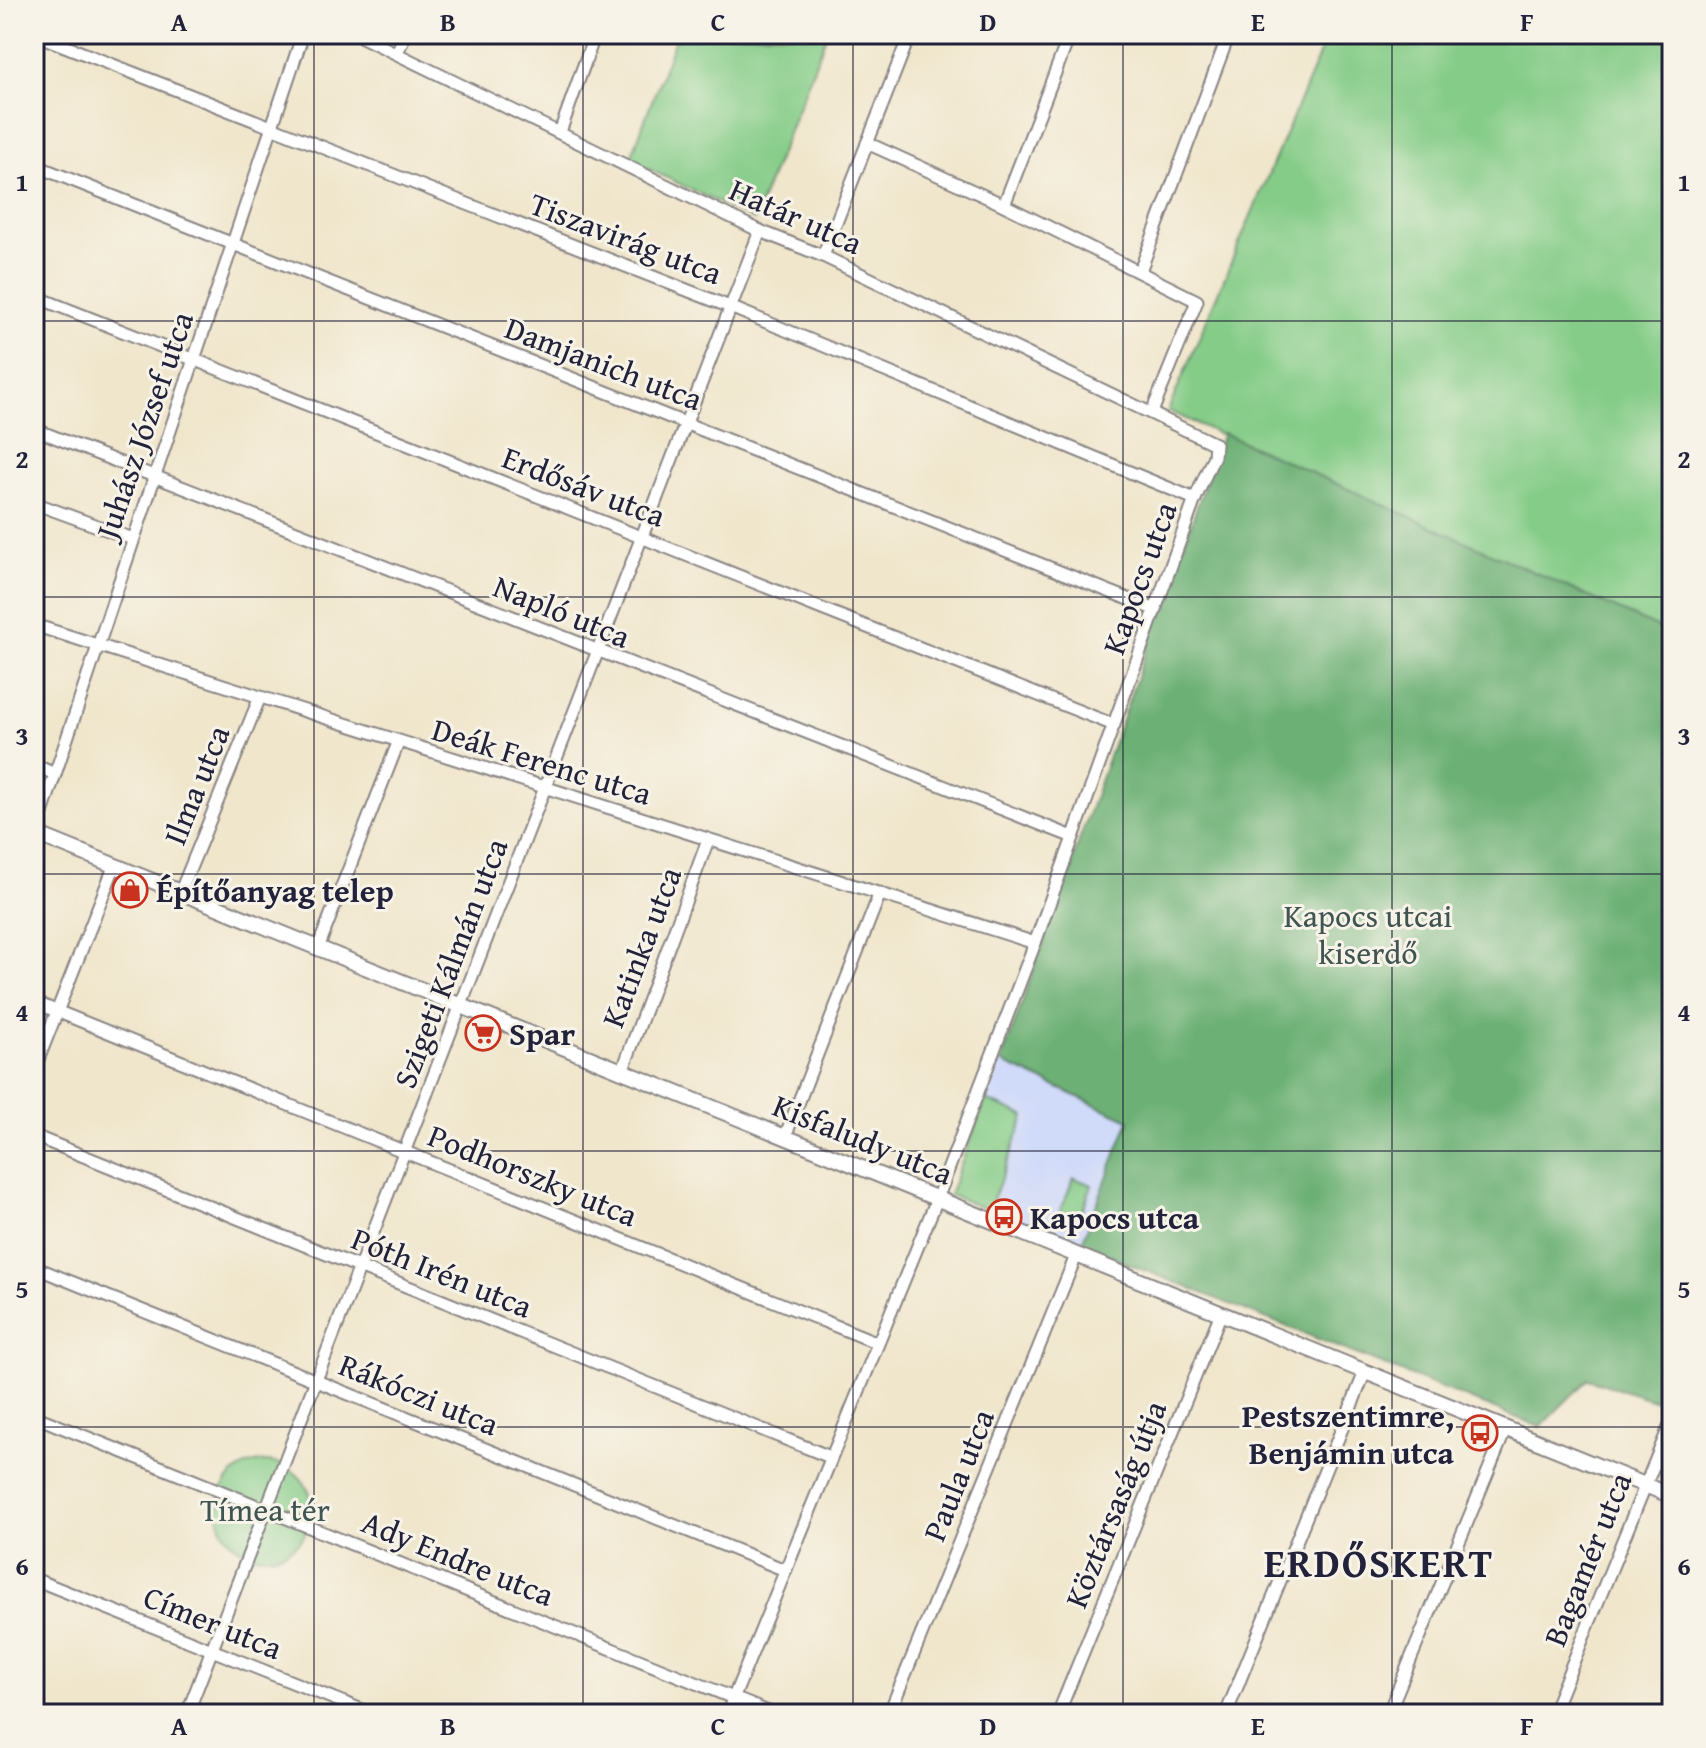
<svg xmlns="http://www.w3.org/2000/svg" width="1706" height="1748" viewBox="0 0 1706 1748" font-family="'Gentium Book Plus',serif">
  <rect width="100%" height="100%" fill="#f7f3e8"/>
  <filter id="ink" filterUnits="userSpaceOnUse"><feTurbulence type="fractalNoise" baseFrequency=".0125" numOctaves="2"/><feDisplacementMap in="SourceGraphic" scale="16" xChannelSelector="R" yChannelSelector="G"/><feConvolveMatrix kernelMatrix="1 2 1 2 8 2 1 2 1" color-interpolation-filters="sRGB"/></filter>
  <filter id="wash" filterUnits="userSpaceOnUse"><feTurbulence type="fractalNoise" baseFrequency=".006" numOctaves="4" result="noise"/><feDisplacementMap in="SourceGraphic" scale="32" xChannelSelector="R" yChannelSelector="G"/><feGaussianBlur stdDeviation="1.8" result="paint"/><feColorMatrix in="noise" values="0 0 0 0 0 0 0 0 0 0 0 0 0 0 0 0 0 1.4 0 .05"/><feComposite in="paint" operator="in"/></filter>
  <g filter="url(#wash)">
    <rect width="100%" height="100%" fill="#f0e6cc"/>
    <path fill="#d0daf9" d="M1001,1062l128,58 -48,125 -132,-50z"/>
    <g fill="#85cc88" stroke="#547762" stroke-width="2">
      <path d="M677,34h150l-73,186 -124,-60z"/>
      <path d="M1328,34h344v600l-504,-223z"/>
      <path d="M986,1100l39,16 -36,94 -40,-15z"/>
      <path d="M1074,1178l18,7 -13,34 -19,-8z"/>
      <circle cx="265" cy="1509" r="47"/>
    </g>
    <path fill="#6cb074" stroke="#476958" stroke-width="2" d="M1223,433l449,201v762l-12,6 -72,-23 -48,48 -459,-182 48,-125 -128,-58z"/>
  </g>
  <g filter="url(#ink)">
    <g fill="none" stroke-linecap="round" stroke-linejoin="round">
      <defs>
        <g id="minor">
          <path d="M34,34l696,273 465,192"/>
          <path d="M356,34l404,197 63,25 392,188 -1,12 -19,43 -160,444 -98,256 -210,515"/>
          <path d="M397,53l8,-19"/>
          <path d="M560,132l35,-98"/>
          <path d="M867,143l137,62 193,96 -45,111"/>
          <path d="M34,165l1122,445"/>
          <path d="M1004,205l66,-171"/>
          <path d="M823,256l87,-222"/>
          <path d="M1140,271l89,-237"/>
          <path d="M34,296l1080,429"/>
          <path d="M34,429l1039,408"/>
          <path d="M34,503l99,36"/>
          <path d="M34,625l1001,318"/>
          <path d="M34,765l21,9"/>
          <path d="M35,834l268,-800"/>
          <path d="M180,893l80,-196"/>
          <path d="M318,948l80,-205"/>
          <path d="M34,1002l844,341"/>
          <path d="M34,1070l80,-203"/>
          <path d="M622,1072l86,-232"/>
          <path d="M34,1136l796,321"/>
          <path d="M785,1137l95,-244"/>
          <path d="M34,1267l751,303"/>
          <path d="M34,1416l739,298"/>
          <path d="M34,1579l338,135"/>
          <path d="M187,1714l573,-1483"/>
          <path d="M889,1714l187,-458"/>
          <path d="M1058,1714l163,-401"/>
          <path d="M1226,1714l139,-342"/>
          <path d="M1388,1714l118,-286"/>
          <path d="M1552,1714l118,-289"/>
        </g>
        <path id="tertiary" d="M34,833l1638,663"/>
      </defs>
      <use href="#minor" stroke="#898484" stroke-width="15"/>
      <use href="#tertiary" stroke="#898484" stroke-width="18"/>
      <use href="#minor" stroke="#fff" stroke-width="11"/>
      <use href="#tertiary" stroke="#fff" stroke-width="14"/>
    </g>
  </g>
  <path fill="none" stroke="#22223b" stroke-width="2" stroke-opacity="0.55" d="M314,34v1680M583,34v1680M853,34v1680M1123,34v1680M1392,34v1680M34,321h1638M34,597h1638M34,874h1638M34,1151h1638M34,1427h1638"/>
  <defs>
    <symbol id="shop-ring" viewBox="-11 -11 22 22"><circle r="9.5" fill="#f7f3e8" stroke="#c8321e" stroke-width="1.5"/><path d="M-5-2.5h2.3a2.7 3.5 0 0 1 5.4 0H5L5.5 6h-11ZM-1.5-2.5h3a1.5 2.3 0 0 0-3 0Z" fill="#c8321e"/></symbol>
    <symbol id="supermarket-ring" viewBox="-11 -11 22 22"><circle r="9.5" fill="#f7f3e8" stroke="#c8321e" stroke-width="1.5"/><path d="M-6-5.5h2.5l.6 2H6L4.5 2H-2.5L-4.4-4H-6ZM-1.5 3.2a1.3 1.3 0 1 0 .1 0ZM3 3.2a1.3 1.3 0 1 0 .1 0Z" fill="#c8321e"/></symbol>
    <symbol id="bus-ring" viewBox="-11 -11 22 22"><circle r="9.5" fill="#f7f3e8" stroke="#c8321e" stroke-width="1.5"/><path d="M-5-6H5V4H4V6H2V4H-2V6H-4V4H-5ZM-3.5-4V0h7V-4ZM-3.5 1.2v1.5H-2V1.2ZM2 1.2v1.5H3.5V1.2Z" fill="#c8321e"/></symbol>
  </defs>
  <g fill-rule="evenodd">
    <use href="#shop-ring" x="110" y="870" width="40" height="40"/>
    <use href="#supermarket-ring" x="463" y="1013" width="40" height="40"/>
    <use href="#bus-ring" x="984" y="1197" width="40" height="40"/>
    <use href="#bus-ring" x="1460" y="1413" width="40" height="40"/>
  </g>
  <g text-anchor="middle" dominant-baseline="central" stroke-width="6" stroke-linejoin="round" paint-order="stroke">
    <g font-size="32" fill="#22223b" stroke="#f7f3e8">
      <text transform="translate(796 216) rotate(24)">Határ utca</text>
      <text transform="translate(626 238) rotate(21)">Tiszavirág utca</text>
      <text transform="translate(604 363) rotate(21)">Damjanich utca</text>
      <text transform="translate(144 425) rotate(-71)">Juhász József utca</text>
      <text transform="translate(584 486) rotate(21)">Erdősáv utca</text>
      <text transform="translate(1139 578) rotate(-70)">Kapocs utca</text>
      <text transform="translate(562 611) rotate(22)">Napló utca</text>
      <text transform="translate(542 761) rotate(17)">Deák Ferenc utca</text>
      <text transform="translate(196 785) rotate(-68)">Ilma utca</text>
      <text transform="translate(641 947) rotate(-69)">Katinka utca</text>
      <text transform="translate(450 963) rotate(-69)">Szigeti Kálmán utca</text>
      <text transform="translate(863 1139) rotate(22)">Kisfaludy utca</text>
      <text transform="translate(533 1175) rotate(22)">Podhorszky utca</text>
      <text transform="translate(442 1272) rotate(22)">Póth Irén utca</text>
      <text transform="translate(419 1394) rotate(22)">Rákóczi utca</text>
      <text transform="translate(958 1475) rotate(-68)">Paula utca</text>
      <text transform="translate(1115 1504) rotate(-68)">Köztársaság útja</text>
      <text transform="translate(458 1558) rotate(22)">Ady Endre utca</text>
      <text transform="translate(1587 1559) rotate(-68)">Bagamér utca</text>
      <text transform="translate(213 1622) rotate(22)">Címer utca</text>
    </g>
    <g font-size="32" font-weight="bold" fill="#22223b" stroke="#f7f3e8" text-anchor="start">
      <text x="156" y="890">Építőanyag telep</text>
      <text x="509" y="1033">Spar</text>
      <text x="1030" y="1217">Kapocs utca</text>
      <text x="1454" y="1415" text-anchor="end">Pestszentimre,<tspan x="1454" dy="37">Benjámin utca</tspan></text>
    </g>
    <g font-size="32" fill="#405552" stroke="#f7f3e8">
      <text x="1368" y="915">Kapocs utcai<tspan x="1368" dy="37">kiserdő</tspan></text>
      <text x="265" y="1509">Tímea tér</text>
    </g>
    <g font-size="40" font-weight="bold" letter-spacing="2" fill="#22223b" stroke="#f7f3e8">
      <text x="1379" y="1562">ERDŐSKERT</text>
    </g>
  </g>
  <rect width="1706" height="1748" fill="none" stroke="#f7f3e8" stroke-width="88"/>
  <rect x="44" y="44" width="1618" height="1660" fill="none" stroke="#22223b" stroke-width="3"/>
  <g font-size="26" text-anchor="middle" font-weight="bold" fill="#22223b">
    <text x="179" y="31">A</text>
    <text x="448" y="31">B</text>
    <text x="718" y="31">C</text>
    <text x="988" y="31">D</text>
    <text x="1258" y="31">E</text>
    <text x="1527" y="31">F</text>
    <text x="22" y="191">1</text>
    <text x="1684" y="191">1</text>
    <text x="22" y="468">2</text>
    <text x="1684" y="468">2</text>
    <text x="22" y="745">3</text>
    <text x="1684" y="745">3</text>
    <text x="22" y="1021">4</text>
    <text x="1684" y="1021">4</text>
    <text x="22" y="1298">5</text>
    <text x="1684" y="1298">5</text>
    <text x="22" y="1575">6</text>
    <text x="1684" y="1575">6</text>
    <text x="179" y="1735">A</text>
    <text x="448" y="1735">B</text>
    <text x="718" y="1735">C</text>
    <text x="988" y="1735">D</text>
    <text x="1258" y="1735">E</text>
    <text x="1527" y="1735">F</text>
  </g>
</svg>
